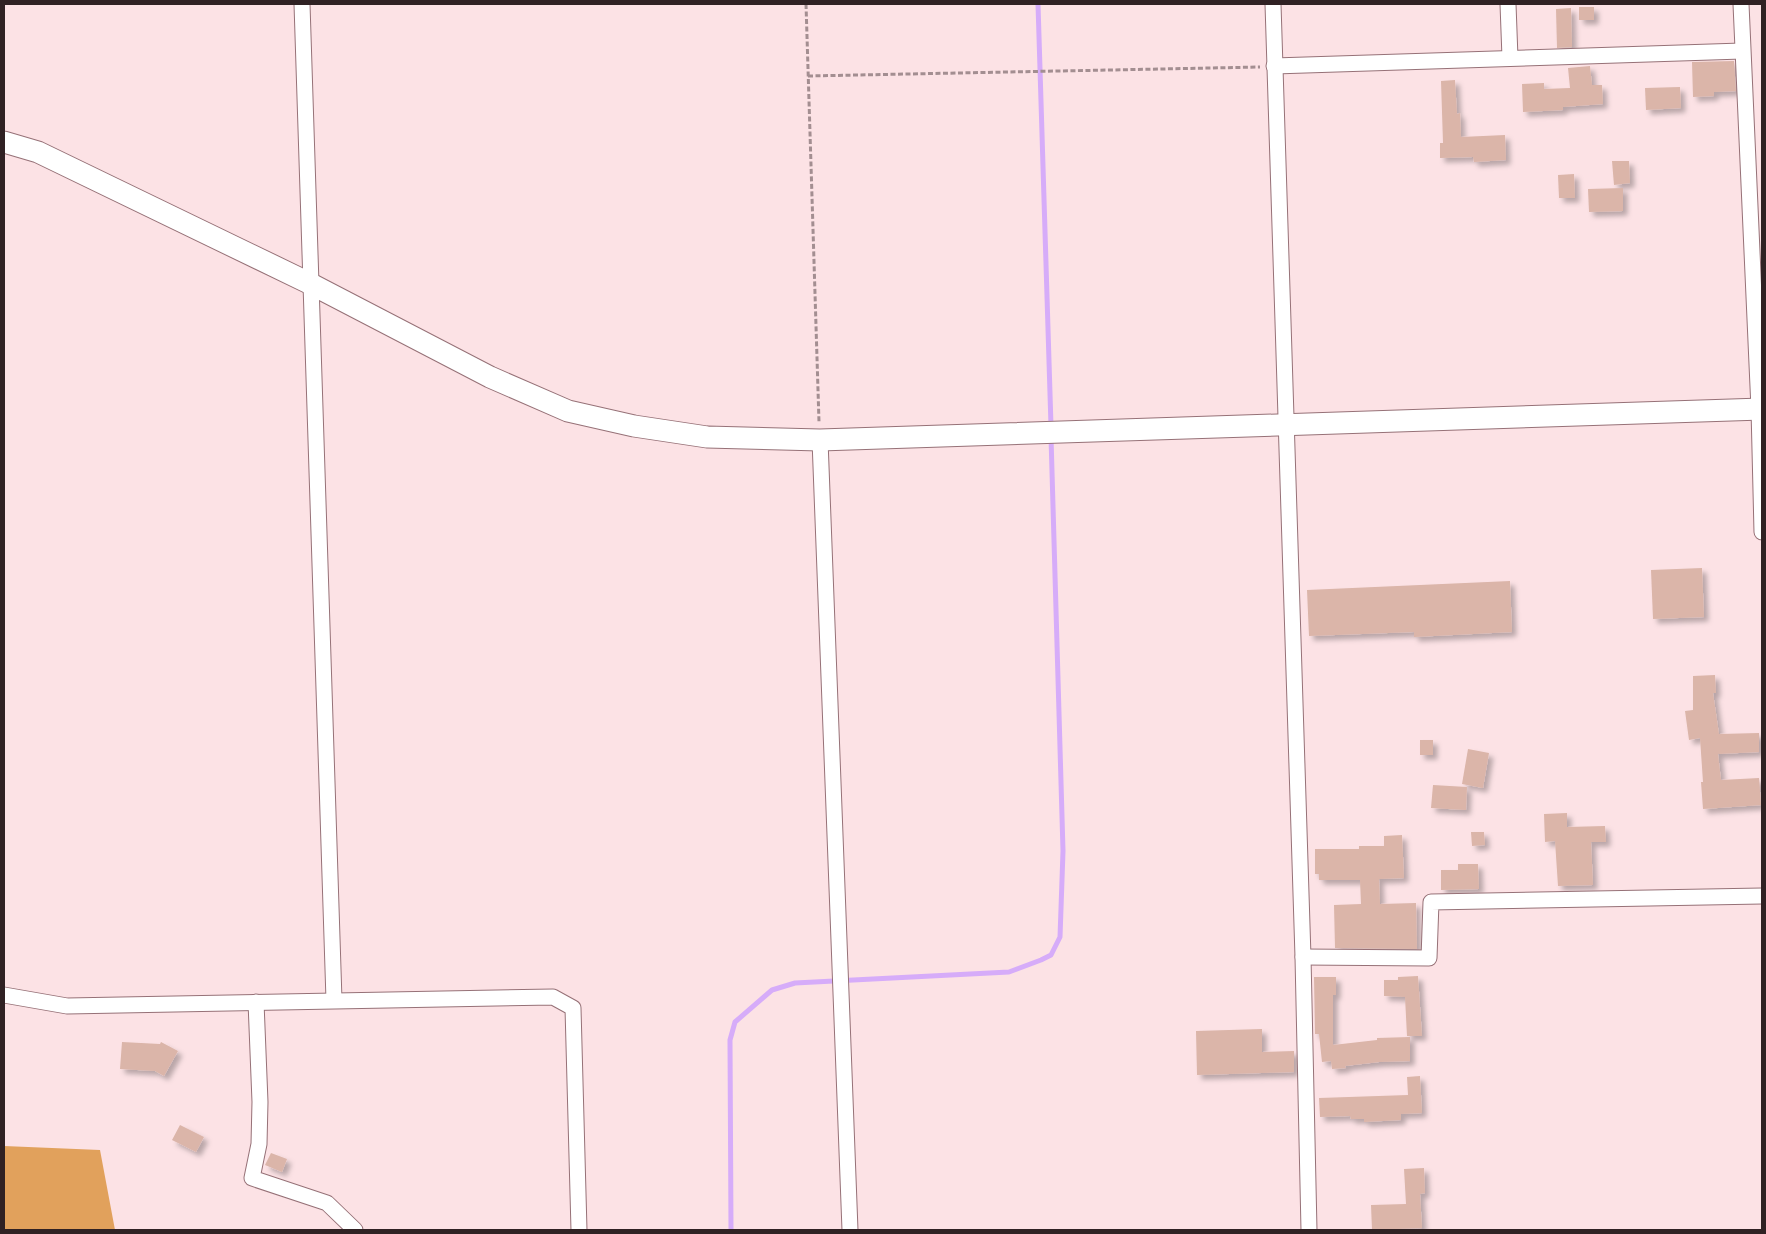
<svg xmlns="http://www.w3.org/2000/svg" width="1766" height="1234" viewBox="0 0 1766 1234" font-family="Raleway,sans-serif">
  <defs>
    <filter id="shadow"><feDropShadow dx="4.5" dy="4.5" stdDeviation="2.5" flood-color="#0004"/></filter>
  </defs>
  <rect width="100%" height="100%" fill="#fce2e5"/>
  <path fill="#e1a15c" d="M4,1146l96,4 15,80h-111z"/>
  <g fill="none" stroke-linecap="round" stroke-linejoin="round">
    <g stroke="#d6acf9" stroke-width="5">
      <path d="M1038,4l13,422"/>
      <path d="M731,1230l-1,-190 5,-18 37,-32 23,-7 214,-11 32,-12 10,-5 9,-18 3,-86 -12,-414"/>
    </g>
  </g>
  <g fill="#dbb5a9" filter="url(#shadow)">
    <rect x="1579" y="7" width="15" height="13"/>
    <path d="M1571,8l1,39 -15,1 -1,-39z"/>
    <path d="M1734,61l2,30 -22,1v4l-21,1 -1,-35z"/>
    <path d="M1590,66l2,19h10l1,19 -40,3v3l-40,2 -1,-28 22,-1v6l26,-1 -2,-20z"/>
    <path d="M1455,80l2,34 3,-1 1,24 44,-2 1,25 -32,2 -1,-5 -33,1v-15h3l-2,-62z"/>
    <path d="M1680,87l1,21 -35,2 -1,-22z"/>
    <path d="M1612,161h17l1,22 -16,2z"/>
    <path d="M1574,174l1,24h-16l-1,-23z"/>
    <path d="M1623,188v23l-34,1 -1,-23z"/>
    <path d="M1702,568l2,49 -51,2 -2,-49z"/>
    <path d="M1510,581l2,51 -98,5v-5l-105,4 -2,-46z"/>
    <path d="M1715,675l1,18h-3l6,41 40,-1v19l-41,2 3,26 38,-2 2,27 -58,4 -2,-27h2l-3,-44 -11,2 -4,-29 8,-1v-34z"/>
    <rect x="1420" y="740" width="13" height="15"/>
    <path d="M1468,749l21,4 -6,35 -21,-4z"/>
    <path d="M1433,785l34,2 -1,23 -35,-2z"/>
    <path d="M1567,813v14l38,-1 1,16h-15l2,43 -35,1 -3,-45 -10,1 -1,-28z"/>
    <path d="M1471,832h13l1,13 -13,1z"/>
    <path d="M1402,835l2,43 -25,1 1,25 36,-1 1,46 -82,-1 -1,-43 27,-1 -1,-24h-41v-6h-4v-25h44v-3h25v-10z"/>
    <path d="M1458,864h20l1,25 -38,1v-20h17z"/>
    <path d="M1418,976l4,60h-15l-2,-39 -21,-1v-16h14v-3z"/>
    <path d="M1314,977h22v18h-3v50l44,-5v-2l33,-1v24l-31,1 -34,4 1,2 -14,1 -1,-8 -9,1 -3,-28h-4z"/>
    <path d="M1262,1029v23l32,-1v21l-97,3 -1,-44z"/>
    <path d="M122,1042l38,2 1,-2 17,9 -14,25 -9,-5 -35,-2z"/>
    <path d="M1420,1076l2,37 -21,1v6l-37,2v-3h-13l-1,-3 -30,1 -1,-19 89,-3 -1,-18z"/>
    <path d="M180,1125l24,12 -8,15 -24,-12z"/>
    <path d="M271,1153l16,6 -5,13 -17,-7z"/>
    <path d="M1424,1168l1,25 -5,1 2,34 -50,2 -1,-25 35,-1 -2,-35z"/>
  </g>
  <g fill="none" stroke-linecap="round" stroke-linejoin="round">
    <defs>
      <g id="street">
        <path d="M302,4l32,996"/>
        <path d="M1273,4l30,953 6,273"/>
        <path d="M1508,4l2,54"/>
        <path d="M1741,4l18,405 3,123"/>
        <path d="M1274,66l468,-15"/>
        <path d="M820,440l30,790"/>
        <path d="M1303,957l126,1 2,-56 331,-6"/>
        <path d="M4,995l63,11 486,-9 20,11 6,222"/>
        <path d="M256,1002l4,100 -1,42 -7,34 75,25 28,27"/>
      </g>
      <path id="secondary" d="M4,142l34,10 273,132 179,93 78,34 66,15 73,11 113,3 942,-31"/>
    </defs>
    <use href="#street" stroke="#967177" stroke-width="17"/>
    <use href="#secondary" stroke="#967177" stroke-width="23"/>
    <g stroke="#a38e91" stroke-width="3" stroke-dasharray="5 2.5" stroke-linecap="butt">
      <path d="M806,4l13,418"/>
      <path d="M808,76l452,-9"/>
    </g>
    <use href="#street" stroke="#fff" stroke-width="15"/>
    <use href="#secondary" stroke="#fff" stroke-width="21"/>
  </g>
  <rect width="1766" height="1234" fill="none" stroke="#302123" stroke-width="10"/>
</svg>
